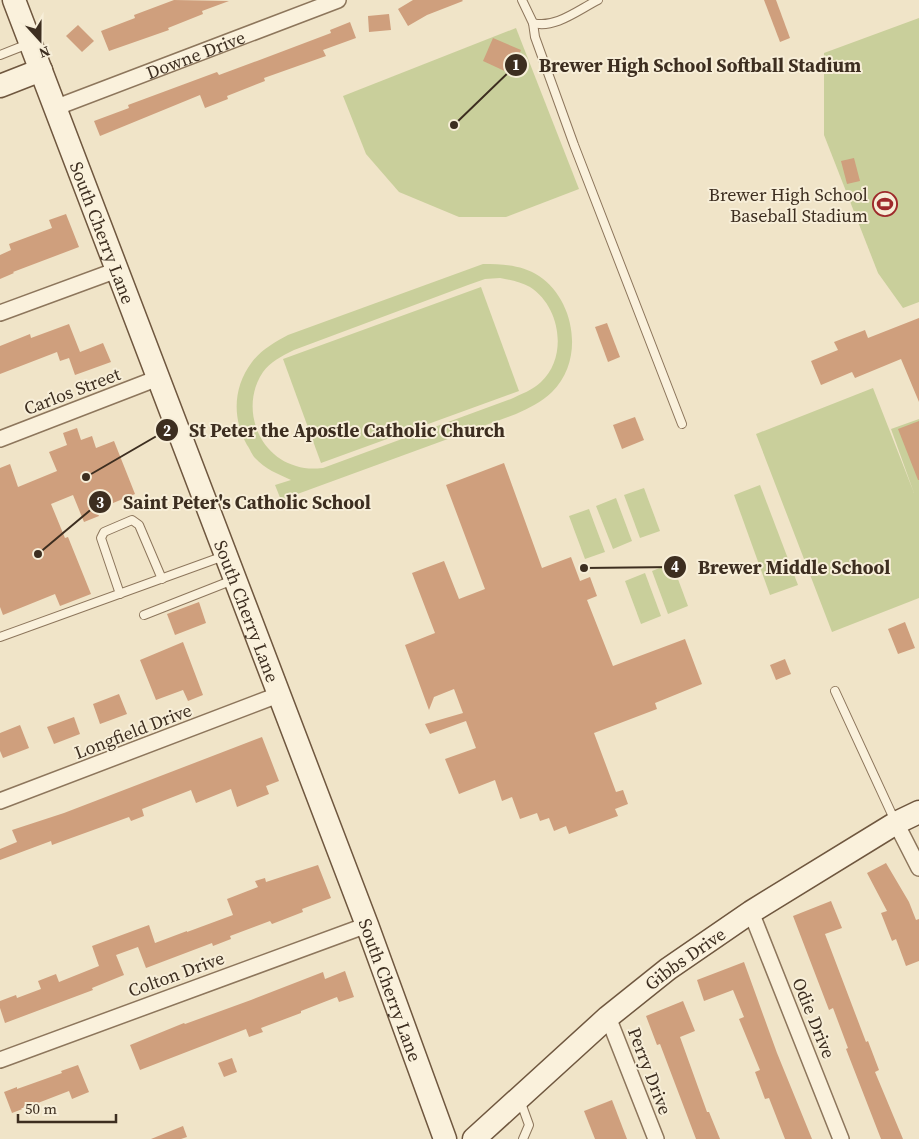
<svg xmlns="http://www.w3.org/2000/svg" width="919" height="1139" viewBox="0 0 919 1139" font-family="'Source Serif 4',serif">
  <rect width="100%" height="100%" fill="#f0e4c8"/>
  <g fill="#c9cf9b" fill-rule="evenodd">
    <path d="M919,18v284l-16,6 -25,-35 -54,-138v-82z"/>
    <path d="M516,28l63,161 -73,28h-47l-60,-25 -33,-38 -23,-58z"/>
    <path d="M483,264c20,0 39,1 56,12 36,24 46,84 13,116 -10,10 -23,16 -36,22l-235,86 -6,-15 16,-5c-13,-6 -26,-11 -36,-22 -3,-3 -5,-9 -8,-13 -15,-27 -14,-58 5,-83 9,-12 23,-20 36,-27zM500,278c10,2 21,4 30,9 31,20 38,70 11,95 -8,8 -20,12 -30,17l-188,69c-10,1 -18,1 -27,-2 -39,-11 -56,-60 -33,-94 7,-10 19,-16 31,-22l174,-65 17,-6z"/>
    <path d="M481,287l38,104 -198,72 -38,-104z"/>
    <path d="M873,388l41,105 -23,-64 28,-10v179l-87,34 -76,-198z"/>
    <path d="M760,485l38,100 -28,10 -36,-100z"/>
    <path d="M644,488l16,43 -20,7 -16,-43z"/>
    <path d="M616,498l16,43 -19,8 -17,-43z"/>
    <path d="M589,509l16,43 -20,7 -16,-43z"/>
    <path d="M672,563l16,43 -20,8 -16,-43z"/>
    <path d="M645,573l16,43 -20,8 -16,-43z"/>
  </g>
  <g fill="#cf9f7d">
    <path d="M174,0l55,1 -27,10 1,3 -35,14 1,2 -60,21 -8,-20 34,-13 -1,-3z"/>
    <path d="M413,0h49l1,1 -36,14 -19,11 -10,-17z"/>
    <path d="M764,0h12l14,38 -10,4z"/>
    <path d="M389,14l2,16 -22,2 -1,-16z"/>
    <path d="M350,22l6,16 -33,12 3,6 -62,22 1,3 -38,15 1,3 -23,9 -5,-13 -100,41 -6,-15 35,-13 -1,-3 89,-33 2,3 38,-14 74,-28 -1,-3z"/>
    <path d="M78,25l16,16 -12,11 -16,-16z"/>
    <path d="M493,38l28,12 -10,24 -28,-13z"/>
    <path d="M854,158l6,23 -13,3 -6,-23z"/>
    <path d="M66,214l13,33 -66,25 1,1 -14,6v-24l11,-5 -2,-6 43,-16 -3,-8z"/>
    <path d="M919,318v84l-18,-43 -46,19 -3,-6 -31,13 -10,-24 27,-11 -4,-8 31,-12 3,8z"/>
    <path d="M607,323l13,34 -12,5 -13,-35z"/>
    <path d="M69,324l11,28 23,-9 8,19 -36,13 -6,-17 -9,3 -3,-9 -57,22v-28l30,-12 1,4z"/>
    <path d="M635,417l9,23 -22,9 -9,-24z"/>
    <path d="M919,421v59h-1l-20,-51z"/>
    <path d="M77,428l4,12 11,-4 4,12 18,-7 21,53 -39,16 3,6 -15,6 -11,-27 -22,9 14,34 3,-1 23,57 -31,12 -5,-12 -52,21 -3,-8v-139l10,-4 8,23 39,-16 -8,-19 18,-7 -4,-12z"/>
    <path d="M504,463l38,105 29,-11 9,24 10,-4 7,19 -10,4 26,66 72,-27 17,45 -47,19 2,6 -63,24 22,59 7,-2 5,14 -13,5 3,7 -49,18 -3,-8 -12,5 -5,-13 -9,3 -3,-8 -17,6 -8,-22 -10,4 -7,-21 -36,14 -14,-35 31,-11 -10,-27 -36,13 -5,-10 38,-11 -9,-24 -20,8 -5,13 -24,-65 30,-12 -23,-60 32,-12 15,38 26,-10 -39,-104z"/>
    <path d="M199,602l7,21 -31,12 -8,-21z"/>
    <path d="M905,622l10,26 -17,6 -10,-25z"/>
    <path d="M183,642l20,53 -15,6 -5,-11 -27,10 -16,-40z"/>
    <path d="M785,659l6,15 -15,6 -6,-15z"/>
    <path d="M119,694l8,20 -27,10 -7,-20z"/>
    <path d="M74,717l6,17 -26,10 -7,-17z"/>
    <path d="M20,725l9,23 -26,10 -3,-7v-18z"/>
    <path d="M262,737l17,44 -13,5 3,8 -32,13 -6,-18 -35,14 -5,-13 -49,19 2,7 -13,5 -2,-4 -77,28 -1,-4 -51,19v-11l17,-7 -5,-12 52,-17z"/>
    <path d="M886,863l23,39 7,18 3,-1v42l-13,5 -10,-27 -4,2 -11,-28 6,-2 -20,-38z"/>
    <path d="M318,865l13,33 -29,11 1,3 -31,12 -2,-3 -40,15 1,3 -18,7 -1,-3 -66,25 -8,-21 -22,8 8,20 -32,13 1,2 -88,33 -5,-15v-7l16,-6 1,3 24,-9 -3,-8 18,-7 3,8 40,-16 -7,-20 57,-21 6,18 32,-12v1l46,-17 -6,-16 31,-12 -3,-6 10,-3 1,4z"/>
    <path d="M831,901l11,27 -17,6 41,108 2,-1 11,29 -4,2 28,67h-22l-35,-90 2,-1 -15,-40 -4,2 -36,-94z"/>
    <path d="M744,962l33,91 35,86h-27l-16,-41 -4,1 -10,-27 5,-2 -21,-51 5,-2 -11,-27 -29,11 -7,-21z"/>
    <path d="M345,971l9,26 -15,5 -2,-5 -36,14v2l-40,15 2,4 -14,5 -3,-8 -106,41 -10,-25 54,-22 1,1 66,-24 72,-28 2,7z"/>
    <path d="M683,1001l12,30 -15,6 27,75h2l11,27h-24l-36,-95 -3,1 -11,-29z"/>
    <path d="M232,1058l5,14 -13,5 -6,-14z"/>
    <path d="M78,1065l11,27 -17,7 -3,-8 -57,22 -8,-21 13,-5v2l45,-16 -1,-2z"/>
    <path d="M612,1100l15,39h-32l-11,-28z"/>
    <path d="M183,1126l4,11 -6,2h-30z"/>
  </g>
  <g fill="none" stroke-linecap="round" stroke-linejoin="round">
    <defs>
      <g id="lane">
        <path d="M522,0l11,23c22,6 45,-13 65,-23"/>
        <path d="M533,23l2,14 39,108 108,279"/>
        <path d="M0,55l28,-11"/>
        <path d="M120,594l-19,-56 3,-6 28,-12 7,5 23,54"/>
        <path d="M144,615l89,-35"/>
        <path d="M0,637l224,-81"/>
        <path d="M835,691l60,130"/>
        <path d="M520,1100l9,25 -6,14"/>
      </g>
      <g id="street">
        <path id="s1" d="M56,111l9,-7 273,-104"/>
        <path d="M0,313l117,-43"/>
        <path d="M0,439l158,-61"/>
        <path d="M0,801l278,-106"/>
        <path d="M896,823l23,45"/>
        <path d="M751,912l90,227"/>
        <path d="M608,1017l48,122"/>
        <path d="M0,1060l367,-135"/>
      </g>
      <g id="secondary">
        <path id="s2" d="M14,0l353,925 78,214"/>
        <path d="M0,86l41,-16"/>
        <path id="s3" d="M474,1139l134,-122 60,-48 83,-57 145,-89 23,-11"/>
      </g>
    </defs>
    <use href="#lane" stroke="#8d765c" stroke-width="10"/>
    <use href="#street" stroke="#8d765c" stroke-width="18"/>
    <use href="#secondary" stroke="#6f573f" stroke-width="25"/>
    <use href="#lane" stroke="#faf1dc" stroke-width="8"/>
    <use href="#street" stroke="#faf1dc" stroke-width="15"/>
    <use href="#secondary" stroke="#faf1dc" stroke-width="22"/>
  </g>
  <defs>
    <symbol id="stadium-ring" viewBox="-11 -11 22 22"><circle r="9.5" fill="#f7eed8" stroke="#9e2a2b" stroke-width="1.5"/><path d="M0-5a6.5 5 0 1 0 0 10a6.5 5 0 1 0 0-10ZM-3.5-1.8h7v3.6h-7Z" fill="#9e2a2b"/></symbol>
  </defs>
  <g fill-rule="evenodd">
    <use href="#stadium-ring" x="871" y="190" width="28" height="28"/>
  </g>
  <g text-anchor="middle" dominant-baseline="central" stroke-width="4" stroke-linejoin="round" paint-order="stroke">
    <g font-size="18" fill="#3d2e20" stroke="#f7eed8">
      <text stroke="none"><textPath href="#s1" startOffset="151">Downe Drive</textPath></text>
      <text stroke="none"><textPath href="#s2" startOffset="249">South Cherry Lane</textPath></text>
      <text transform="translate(72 391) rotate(-21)">Carlos Street</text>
      <text stroke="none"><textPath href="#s2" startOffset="654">South Cherry Lane</textPath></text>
      <text transform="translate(133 731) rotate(-21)">Longfield Drive</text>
      <text stroke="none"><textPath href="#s3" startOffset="278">Gibbs Drive</textPath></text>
      <text transform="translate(176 974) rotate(-20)">Colton Drive</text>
      <text stroke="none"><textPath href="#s2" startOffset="1059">South Cherry Lane</textPath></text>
      <text transform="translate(814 1018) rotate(68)">Odie Drive</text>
      <text transform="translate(650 1071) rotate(69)">Perry Drive</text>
    </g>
    <g font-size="18" fill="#3d2e20" stroke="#f7eed8" text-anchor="end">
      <text x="868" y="194">Brewer High School<tspan x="868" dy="21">Baseball Stadium</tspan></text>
    </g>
  </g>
  <path fill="none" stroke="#3d2e20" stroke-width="2" d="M454 125L516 65M86 477L167 430M38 554L100 502M584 568L675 567"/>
  <g fill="#3d2e20" stroke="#f7eed8" stroke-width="2">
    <circle cx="454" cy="125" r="5"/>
    <circle cx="86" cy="477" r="5"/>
    <circle cx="38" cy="554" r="5"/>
    <circle cx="584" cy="568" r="5"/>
    <circle cx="516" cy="65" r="12"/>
    <circle cx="167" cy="430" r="12"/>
    <circle cx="100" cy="502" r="12"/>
    <circle cx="675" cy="567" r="12"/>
  </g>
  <g font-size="15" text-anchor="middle" font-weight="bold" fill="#fff">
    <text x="516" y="70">1</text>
    <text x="167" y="436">2</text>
    <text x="100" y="508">3</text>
    <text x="675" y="572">4</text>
  </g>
  <g font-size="19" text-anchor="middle" font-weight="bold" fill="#3d2e20" stroke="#f7eed8" stroke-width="4" stroke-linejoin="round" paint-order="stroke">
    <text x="700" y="72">Brewer High School Softball Stadium</text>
    <text x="347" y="437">St Peter the Apostle Catholic Church</text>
    <text x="247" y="509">Saint Peter's Catholic School</text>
    <text x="794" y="574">Brewer Middle School</text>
  </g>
  <g transform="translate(40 40) rotate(159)" stroke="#f7eed8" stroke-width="4" paint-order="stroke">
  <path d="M0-4L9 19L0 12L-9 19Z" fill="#3d2e20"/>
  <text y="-8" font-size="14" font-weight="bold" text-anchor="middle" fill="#3d2e20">N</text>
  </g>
  <path d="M18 1114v8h98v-8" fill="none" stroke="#3d2e20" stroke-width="2.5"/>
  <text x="25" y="1114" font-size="15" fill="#3d2e20" stroke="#f7eed8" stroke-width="4" paint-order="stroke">50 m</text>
</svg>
